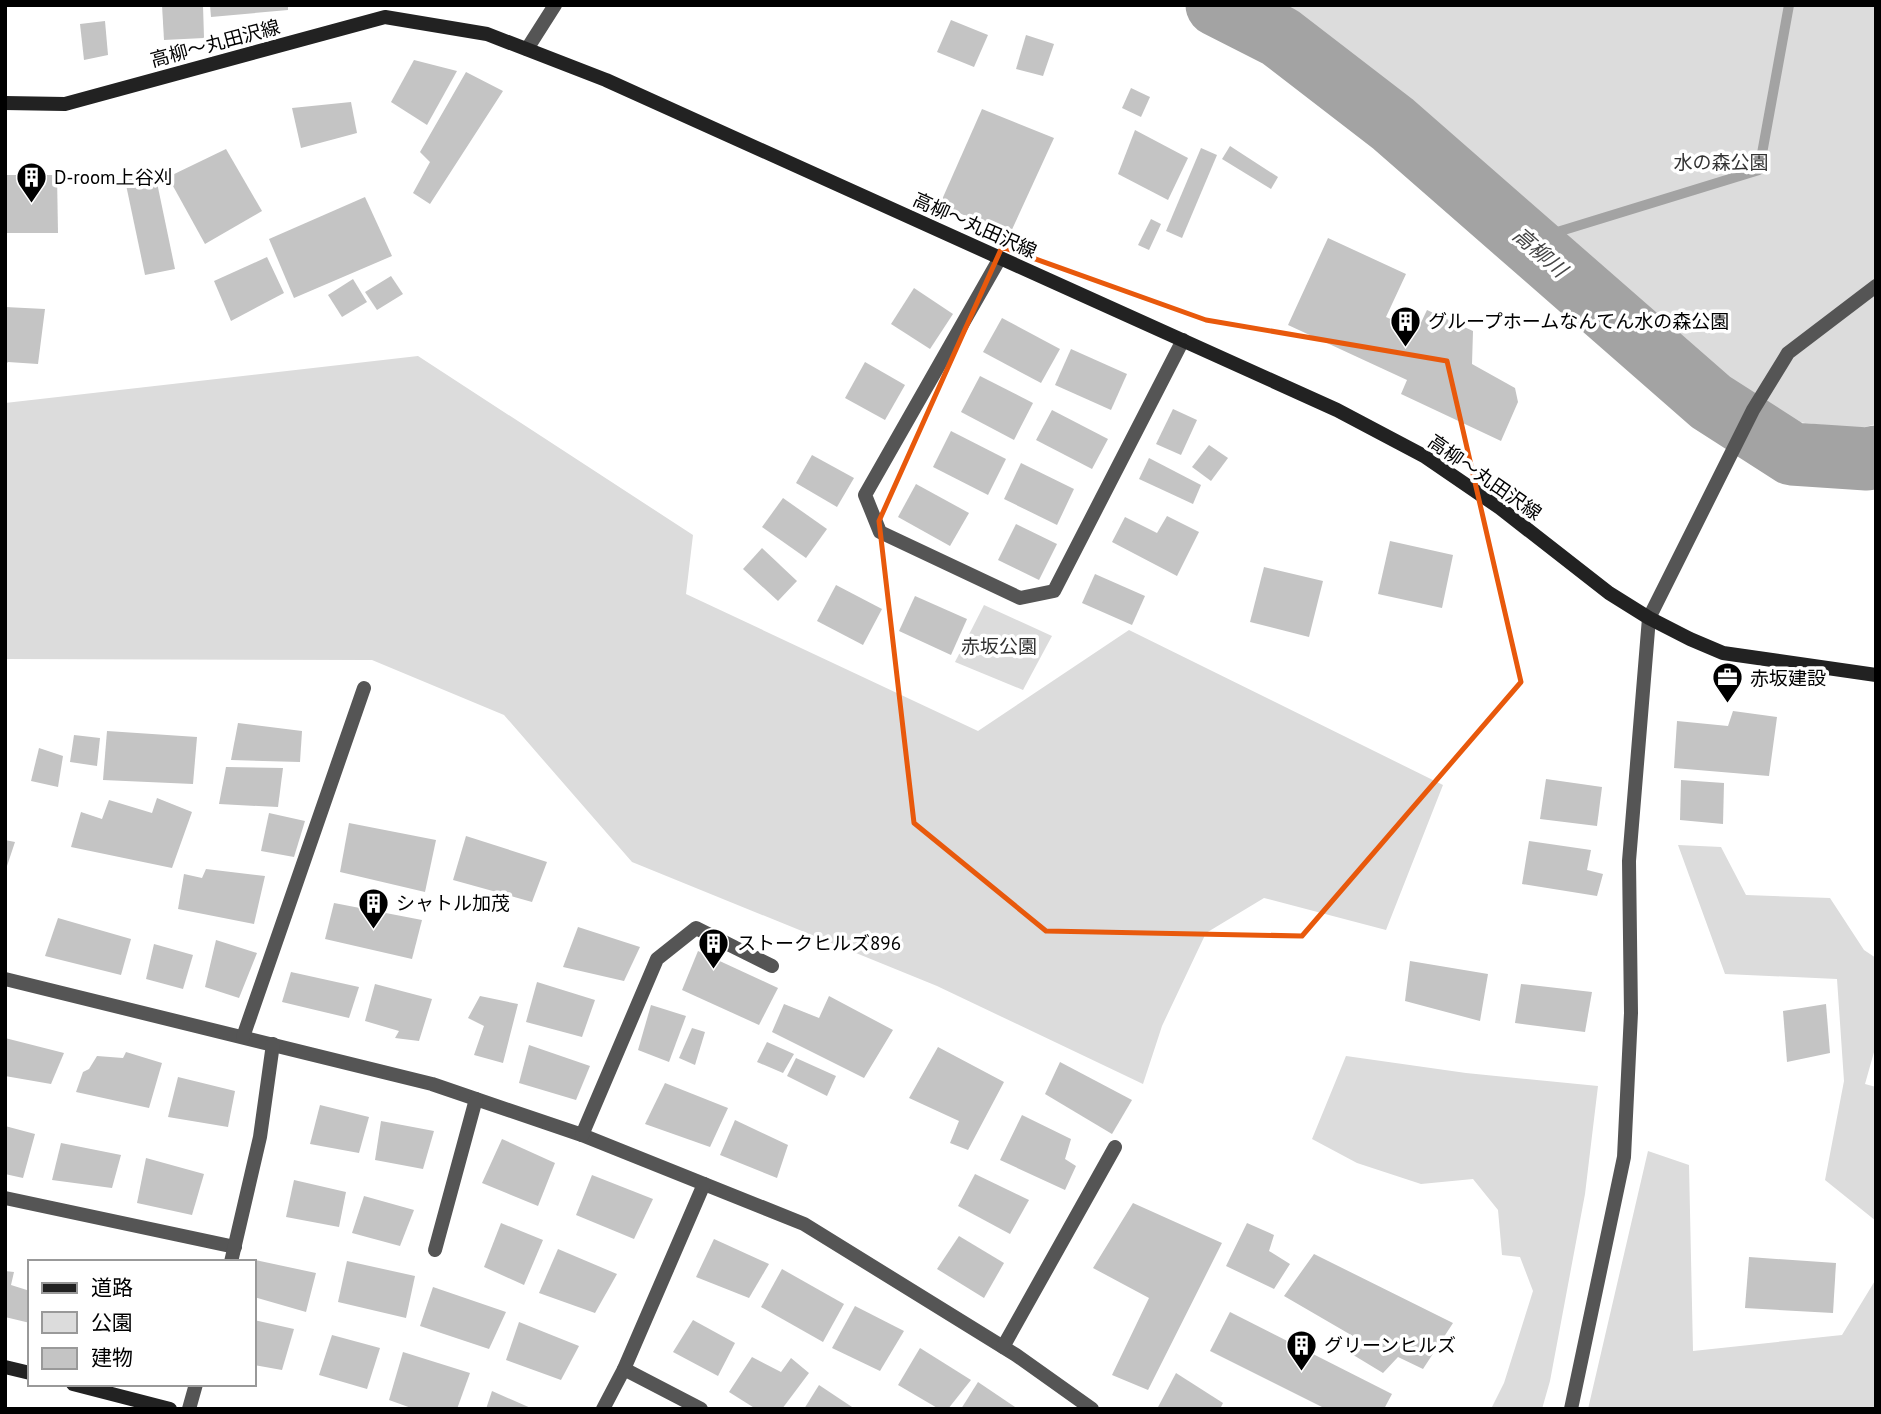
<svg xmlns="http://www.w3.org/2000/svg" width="1881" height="1414" viewBox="0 0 1881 1414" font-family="'PT Sans','Noto Sans JP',sans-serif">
  <rect width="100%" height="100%" fill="#fff"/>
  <g fill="#dcdcdc">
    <path d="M1269,5h607v419l-18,5 -61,-7 -63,-34 -176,-157z"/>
    <path d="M418,356l275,179 -7,59 292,137 151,-101 314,155 -57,145 -122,-32 -58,35 -44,93 -19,58 -206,-98 -305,-124 -128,-147 -132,-55 -367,-1v-256z"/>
    <path d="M984,605l68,31 -29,54 -68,-28z"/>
    <path d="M1678,845l43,2 25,48 84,3 34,52 12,8v87l-11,39 11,3v134l-51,-41 19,-99 -7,-102 -112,-5z"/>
    <path d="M1346,1056l120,17 132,13 -13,108 -35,187 -8,28h-51l13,-26 29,-92 -13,-34 -18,-2 -4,-45 -25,-31 -52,5 -64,-21 -45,-24z"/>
    <path d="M1648,1151l41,14 4,186 149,-16 34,-56v130h-288z"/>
  </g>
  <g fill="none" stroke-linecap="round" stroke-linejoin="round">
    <path stroke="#a3a3a3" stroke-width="10" d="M1528,241l231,-71 30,-165"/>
    <path stroke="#a3a3a3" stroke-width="63" d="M1217,5l63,32 113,87 318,278 81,52 75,5 9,-2"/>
  </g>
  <g fill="#c4c4c4">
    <path d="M162,5h41l1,33 -40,2z"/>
    <path d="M210,5h78v5l-77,7z"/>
    <path d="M951,20l37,15 -14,32 -37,-15z"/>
    <path d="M105,21l3,34 -24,5 -4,-36z"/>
    <path d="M1026,35l28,9 -11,32 -27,-7z"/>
    <path d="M414,60l43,11 -30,54 -36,-23z"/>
    <path d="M466,72l37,19 -73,113 -17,-11 17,-31 -10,-10z"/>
    <path d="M1131,88l19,9 -9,20 -19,-9z"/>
    <path d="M351,102l6,31 -56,15 -9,-40z"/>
    <path d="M982,109l72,29 -45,98 -69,-32z"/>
    <path d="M1135,130l53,28 -20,42 -50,-26z"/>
    <path d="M1230,146l48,31 -7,12 -49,-30z"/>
    <path d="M1201,148l16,7 -35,83 -16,-7z"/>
    <path d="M226,149l36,62 -57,33 -37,-67z"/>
    <path d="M155,173l20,96 -30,6 -20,-95z"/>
    <path d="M5,175h52l1,58h-53z"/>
    <path d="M365,197l27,59 -98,42 -25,-59z"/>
    <path d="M1151,219l10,5 -12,26 -11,-5z"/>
    <path d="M1328,238l78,36 -20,43 31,14 10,-21 46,21 -1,33 43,24 3,14 -17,39 -100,-47 6,-14 -119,-55z"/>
    <path d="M267,257l17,36 -53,28 -17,-40z"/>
    <path d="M391,276l12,18 -26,16 -12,-18z"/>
    <path d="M353,279l14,23 -25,15 -14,-22z"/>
    <path d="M914,288l39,26 -23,35 -39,-25z"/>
    <path d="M5,307l40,2 -7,55 -30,-2 -3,3z"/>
    <path d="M1002,318l58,31 -19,34 -58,-31z"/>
    <path d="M1071,349l56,25 -16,36 -56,-25z"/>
    <path d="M865,362l40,23 -20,35 -40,-22z"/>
    <path d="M980,376l53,27 -19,37 -53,-28z"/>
    <path d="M1173,409l24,11 -16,35 -25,-11z"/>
    <path d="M1052,410l56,29 -16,30 -56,-29z"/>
    <path d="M951,431l55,28 -18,36 -55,-28z"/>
    <path d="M1209,445l19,13 -17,23 -19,-14z"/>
    <path d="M812,455l42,23 -17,29 -41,-24z"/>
    <path d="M1149,458l52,27 -8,19 -54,-25z"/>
    <path d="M1021,463l53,26 -17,36 -53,-26z"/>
    <path d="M916,484l53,29 -19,33 -52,-29z"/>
    <path d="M783,498l44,31 -21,29 -44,-31z"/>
    <path d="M1167,516l32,16 -22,44 -65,-34 13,-25 32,16z"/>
    <path d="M1016,524l41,20 -18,36 -41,-20z"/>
    <path d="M1390,541l63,14 -11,53 -64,-14z"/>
    <path d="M762,548l35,33 -19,20 -35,-32z"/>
    <path d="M1264,567l59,14 -14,56 -59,-15z"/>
    <path d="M1095,574l50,22 -13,29 -50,-22z"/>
    <path d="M836,585l46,24 -19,36 -46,-24z"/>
    <path d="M915,596l52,23 -16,36 -52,-24z"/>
    <path d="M1733,711l44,6 -8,59 -95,-8 3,-47 51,5z"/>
    <path d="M238,723l64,8 -2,31 -69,-2z"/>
    <path d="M107,731l90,6 -4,47 -90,-4z"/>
    <path d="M74,735l26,3 -3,28 -27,-4z"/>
    <path d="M39,748l24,8 -5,31 -27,-6z"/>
    <path d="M226,767l57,1 -5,39 -59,-3z"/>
    <path d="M1546,779l56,8 -5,39 -57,-7z"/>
    <path d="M1681,780l43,3 -1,41 -43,-4z"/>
    <path d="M157,798l35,14 -20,56 -101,-21 10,-35 21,7 7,-19 43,13z"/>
    <path d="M269,813l36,8 -11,36 -33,-6z"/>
    <path d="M349,823l87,17 -11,52 -85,-20z"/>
    <path d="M466,836l81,26 -15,40 -79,-22z"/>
    <path d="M5,840l10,2 -9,27h-1z"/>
    <path d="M1529,841l62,9 -4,20 16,4 -6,22 -75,-12z"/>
    <path d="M206,869l59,7 -11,48 -76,-15 6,-35 18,4z"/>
    <path d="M334,903l88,17 -10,39 -87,-20z"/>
    <path d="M58,918l73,21 -10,36 -76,-19z"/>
    <path d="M578,927l62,20 -16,34 -61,-14z"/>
    <path d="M216,940l41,13 -18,45 -34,-11z"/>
    <path d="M154,944l39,11 -10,34 -37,-10z"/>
    <path d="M698,951l80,37 -19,37 -77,-35z"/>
    <path d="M1410,961l78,13 -8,47 -75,-20z"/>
    <path d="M291,972l68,15 -10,31 -67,-16z"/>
    <path d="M537,982l58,18 -13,37 -56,-15z"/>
    <path d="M375,984l57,15 -13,42 -24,-3 4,-7 -34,-10z"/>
    <path d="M1521,984l71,8 -7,40 -70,-9z"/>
    <path d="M480,996l38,8 -15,59 -29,-8 10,-29 -16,-8z"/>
    <path d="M829,996l64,34 -29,48 -92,-46 12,-28 35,14z"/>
    <path d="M1826,1004l4,49 -43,9 -4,-51z"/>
    <path d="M651,1005l35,11 -17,46 -31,-12z"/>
    <path d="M692,1028l13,4 -10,33 -16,-7z"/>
    <path d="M5,1038l59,15 -13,31 -46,-8z"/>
    <path d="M767,1042l27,12 -11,19 -26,-11z"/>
    <path d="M529,1045l61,21 -14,34 -57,-17z"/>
    <path d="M938,1047l66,35 -36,68 -18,-7 9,-22 -50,-23z"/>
    <path d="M126,1052l36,11 -13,45 -73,-16 7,-20 6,-3 8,-13 26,2z"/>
    <path d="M796,1058l40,18 -9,20 -40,-20z"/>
    <path d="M1060,1062l72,38 -20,34 -67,-40z"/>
    <path d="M178,1077l57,14 -7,36 -60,-10z"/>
    <path d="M665,1083l63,25 -18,39 -65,-23z"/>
    <path d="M320,1105l49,12 -10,36 -49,-9z"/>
    <path d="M1022,1115l49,24 -6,20 11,7 -11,24 -65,-30z"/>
    <path d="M735,1120l53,25 -11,33 -57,-23z"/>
    <path d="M381,1121l53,10 -11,38 -48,-9z"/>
    <path d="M5,1126l30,8 -12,44 -18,-4z"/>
    <path d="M502,1139l53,24 -17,43 -56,-23z"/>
    <path d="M61,1143l60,12 -9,33 -60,-8z"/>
    <path d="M146,1158l58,16 -12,41 -55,-12z"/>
    <path d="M975,1174l54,26 -19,34 -52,-28z"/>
    <path d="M592,1175l61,24 -19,40 -58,-24z"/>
    <path d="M294,1180l52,12 -7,35 -53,-10z"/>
    <path d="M364,1196l50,14 -14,36 -48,-13z"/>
    <path d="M1133,1203l89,40 -74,147 -36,-15 37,-77 -56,-30z"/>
    <path d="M501,1223l42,17 -19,45 -40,-18z"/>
    <path d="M1247,1223l27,12 -5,16 21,13 -16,25 -48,-23z"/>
    <path d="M959,1236l45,27 -20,35 -47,-29z"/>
    <path d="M714,1239l55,25 -20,34 -53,-21z"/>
    <path d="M558,1249l59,25 -22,39 -56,-20z"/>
    <path d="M1314,1254l139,69 -30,46 -25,-12 -15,16 -33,-20 8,-14 -74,-43z"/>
    <path d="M1749,1257l87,6 -3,50 -88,-5z"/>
    <path d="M250,1259l66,14 -10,39 -52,-15v-35h-4z"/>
    <path d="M347,1261l68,15 -9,42 -68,-16z"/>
    <path d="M782,1269l62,35 -21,38 -62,-35z"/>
    <path d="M5,1271l9,1 -3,13 19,6v32l-25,-6z"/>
    <path d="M433,1287l73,25 -17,37 -69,-23z"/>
    <path d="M855,1306l49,25 -24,40 -48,-23z"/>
    <path d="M1230,1312l162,82 -8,15h-58l-116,-58z"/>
    <path d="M254,1320l40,9 -12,41 -28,-5z"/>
    <path d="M693,1320l42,23 -17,33 -45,-24z"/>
    <path d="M519,1322l60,24 -18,34 -55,-20z"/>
    <path d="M332,1335l48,13 -13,41 -48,-14z"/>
    <path d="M920,1348l51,32 -23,29h-9l-41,-24z"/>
    <path d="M403,1352l67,21 -13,36h-43l-25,-9z"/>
    <path d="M752,1357l29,15 10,-14 18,15 -27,36h-26l-27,-17z"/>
    <path d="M1176,1373l47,30 -3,6h-63z"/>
    <path d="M978,1382l40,27h-57z"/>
    <path d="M819,1385l36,24h-51z"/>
    <path d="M492,1391l41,18h-47z"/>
  </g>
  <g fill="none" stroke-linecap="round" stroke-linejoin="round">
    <g stroke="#555" stroke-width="14">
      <path d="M527,49l28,-44"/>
      <path d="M1000,258l-135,237 15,37 140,66 34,-7 129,-251"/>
      <path d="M5,979l427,105 150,51 222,89 212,131 76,54"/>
      <path d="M243,1037l121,-349"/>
      <path d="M582,1135l75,-176 39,-31 76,38"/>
      <path d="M5,1198l230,49"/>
      <path d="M435,1250l41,-151"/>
      <path d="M231,1262l29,-125 13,-93"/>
      <path d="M1003,1347l112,-200"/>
      <path d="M624,1369l77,40"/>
      <path d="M189,1409l7,-25"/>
      <path d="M603,1409l21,-40 80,-185"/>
      <path d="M1571,1409l53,-252 7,-144 -2,-152 20,-243 104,-208 35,-57 88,-67"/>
    </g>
    <g stroke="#222" stroke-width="14">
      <path d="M5,103l60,1 320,-87 102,17 119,46 731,330 87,46 76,52 109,85 40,25 41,21 33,14 153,22"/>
      <path d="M5,1367l25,6"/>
      <path d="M73,1384l97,25"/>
    </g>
  </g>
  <path fill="none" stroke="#e8590c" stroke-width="5" stroke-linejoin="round" d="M1002,247l204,73 241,41 74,321 -219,254 -256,-5 -132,-108 -35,-302z"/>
  <defs>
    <symbol id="building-pin" viewBox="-11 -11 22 30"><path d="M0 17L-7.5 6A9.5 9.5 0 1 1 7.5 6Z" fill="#000" stroke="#fff"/><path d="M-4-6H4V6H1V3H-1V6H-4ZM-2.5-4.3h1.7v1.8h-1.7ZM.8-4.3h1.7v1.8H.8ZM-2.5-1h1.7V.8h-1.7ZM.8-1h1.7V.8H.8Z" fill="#fff"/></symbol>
    <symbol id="office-pin" viewBox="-11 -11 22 30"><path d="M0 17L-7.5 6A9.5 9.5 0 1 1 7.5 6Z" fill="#000" stroke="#fff"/><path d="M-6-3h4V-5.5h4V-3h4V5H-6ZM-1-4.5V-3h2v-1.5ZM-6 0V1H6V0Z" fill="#fff"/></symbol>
  </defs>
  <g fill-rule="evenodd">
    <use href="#building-pin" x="14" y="160" width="35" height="47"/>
    <use href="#building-pin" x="1388" y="304" width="35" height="47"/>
    <use href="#office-pin" x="1710" y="660" width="35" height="47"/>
    <use href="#building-pin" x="356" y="886" width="35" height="47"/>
    <use href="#building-pin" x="696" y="926" width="35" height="47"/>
    <use href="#building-pin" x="1284" y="1328" width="35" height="47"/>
  </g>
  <g text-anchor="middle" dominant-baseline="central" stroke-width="7" stroke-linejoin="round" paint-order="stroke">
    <g font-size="19" fill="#000" stroke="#fff">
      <text transform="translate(215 43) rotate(-15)">高柳～丸田沢線</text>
      <text transform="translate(975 225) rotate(24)">高柳～丸田沢線</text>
      <text transform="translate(1485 477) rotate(35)">高柳～丸田沢線</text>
    </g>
    <g font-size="19" fill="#333" stroke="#fff">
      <text x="1721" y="162">水の森公園</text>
      <text x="999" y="646">赤坂公園</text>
    </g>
    <g font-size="19" fill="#000" stroke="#fff" text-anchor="start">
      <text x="54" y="177">D-room上谷刈</text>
      <text x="1428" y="321">グループホームなんてん水の森公園</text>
      <text x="1750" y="678">赤坂建設</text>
      <text x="396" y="903">シャトル加茂</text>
      <text x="737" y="943">ストークヒルズ896</text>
      <text x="1324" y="1345">グリーンヒルズ</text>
    </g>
    <g font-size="21" font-style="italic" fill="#444" stroke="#fff">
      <text transform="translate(1540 252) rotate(41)">高柳川</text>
    </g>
  </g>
  <rect width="1881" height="1414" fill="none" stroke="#000000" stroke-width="14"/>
  <rect x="28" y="1260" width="228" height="126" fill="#ffffff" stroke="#999999" stroke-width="2"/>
  <rect x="42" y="1283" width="35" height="10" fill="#222222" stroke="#999999" stroke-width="2"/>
  <text x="91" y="1295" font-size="21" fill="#000000">道路</text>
  <rect x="42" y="1312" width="35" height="21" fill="#dcdcdc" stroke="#999999" stroke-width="2"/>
  <text x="91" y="1330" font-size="21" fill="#000000">公園</text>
  <rect x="42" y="1348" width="35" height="21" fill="#c4c4c4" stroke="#999999" stroke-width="2"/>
  <text x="91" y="1365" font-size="21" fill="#000000">建物</text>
</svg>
